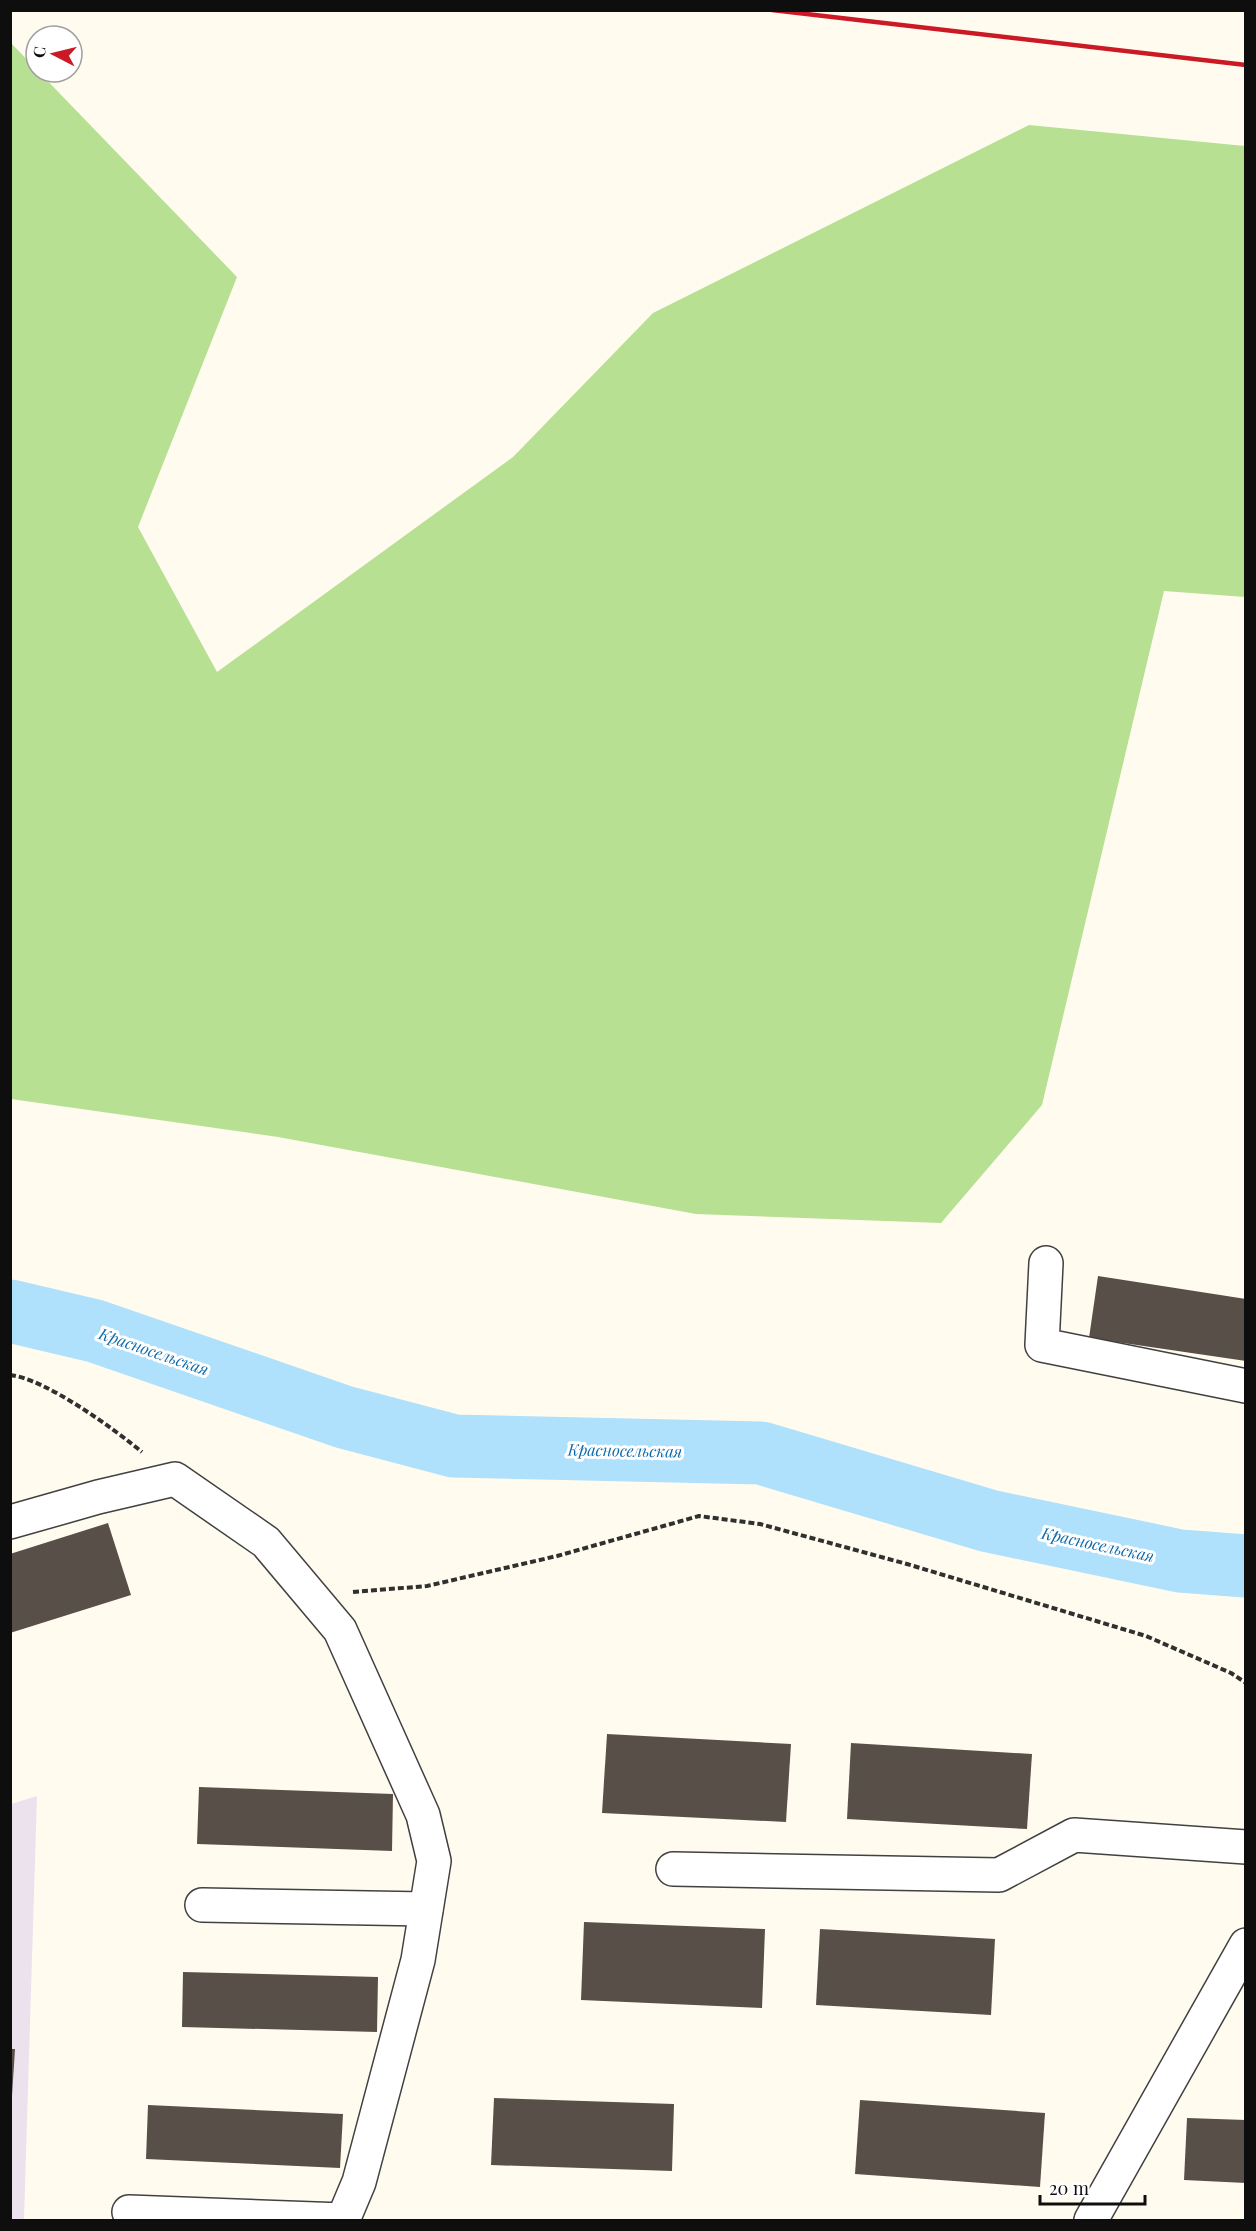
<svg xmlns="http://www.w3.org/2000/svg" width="1256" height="2231" viewBox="0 0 1256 2231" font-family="'Playfair Display',serif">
  <rect width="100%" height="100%" fill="#fffcef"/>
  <path fill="#ece2ee" d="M37,1796l-13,424h-13v-416z"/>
  <path fill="#b7e093" d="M11,43l226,234 -99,250 79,145 296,-215 140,-144 376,-188 216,21v451l-81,-6 -122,514 -101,118 -245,-9 -418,-77 -267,-38z"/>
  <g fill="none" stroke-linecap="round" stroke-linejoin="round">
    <path stroke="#afe0fc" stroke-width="63" d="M10,1311l85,20 249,86 110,29 307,7 228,68 191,40 66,5"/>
  </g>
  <g fill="#584f49">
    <path d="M1098,1276l148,23v62l-157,-23z"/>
    <path d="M108,1523l23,72 -121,38v-79z"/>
    <path d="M607,1734l184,10 -5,78 -184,-9z"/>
    <path d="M851,1743l181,11 -5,75 -180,-10z"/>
    <path d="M199,1787l194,7 -1,57 -195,-7z"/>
    <path d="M584,1922l181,7 -3,79 -181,-8z"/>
    <path d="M820,1929l175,10 -4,76 -175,-10z"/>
    <path d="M183,1972l195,5 -1,55 -195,-5z"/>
    <path d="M10,2049h5l-3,47h-2z"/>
    <path d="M494,2098l180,6 -2,67 -181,-6z"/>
    <path d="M860,2100l185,13 -5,74 -185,-13z"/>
    <path d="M148,2105l195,9 -3,54 -194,-9z"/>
    <path d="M1187,2118l59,2v63l-62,-3z"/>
  </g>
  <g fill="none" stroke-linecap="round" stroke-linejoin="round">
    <defs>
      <g id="minor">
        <path d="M1046,1263l-4,82 204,41"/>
        <path d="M10,1522l88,-25 77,-18 91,63 74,88 83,185 11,46 -16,99 -59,222 -16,38"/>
        <path d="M673,1869l326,6 75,-40 172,12"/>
        <path d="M202,1905l224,4"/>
        <path d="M129,2212l214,8"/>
        <path d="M1091,2220l155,-275"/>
      </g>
    </defs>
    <use href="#minor" stroke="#414141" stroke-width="36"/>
    <g stroke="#303030" stroke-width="4" stroke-dasharray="6 3" stroke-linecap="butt">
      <path d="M10,1375c36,4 104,54 132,77"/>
      <path d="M353,1592l74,-6 130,-30 142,-40 61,8 147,40 239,72 85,37 15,10"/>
    </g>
    <use href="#minor" stroke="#fff" stroke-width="33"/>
    <path stroke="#cb1925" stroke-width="4.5" d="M772,10l474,55"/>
  </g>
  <g text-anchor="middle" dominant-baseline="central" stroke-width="6" stroke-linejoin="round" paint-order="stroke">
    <g font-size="16" font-style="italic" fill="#0c69ac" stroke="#fff">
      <text transform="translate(154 1351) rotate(19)">Красносельская</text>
      <text transform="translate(625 1450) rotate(1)">Красносельская</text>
      <text transform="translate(1098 1544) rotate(12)">Красносельская</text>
    </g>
  </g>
  <rect width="1256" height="2231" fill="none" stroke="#0e0e0e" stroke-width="24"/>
  <g transform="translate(54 54) rotate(277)"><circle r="28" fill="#ffffff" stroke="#9f9f9f" stroke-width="1.5"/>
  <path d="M0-4.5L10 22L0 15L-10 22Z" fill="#cb1925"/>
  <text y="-9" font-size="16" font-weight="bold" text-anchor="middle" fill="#0e0e0e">С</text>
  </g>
  <path d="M1040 2195v9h105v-9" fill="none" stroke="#0e0e0e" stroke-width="3"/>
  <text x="1049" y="2195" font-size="18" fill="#0e0e0e" stroke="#ffffff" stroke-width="4.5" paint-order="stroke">20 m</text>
</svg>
